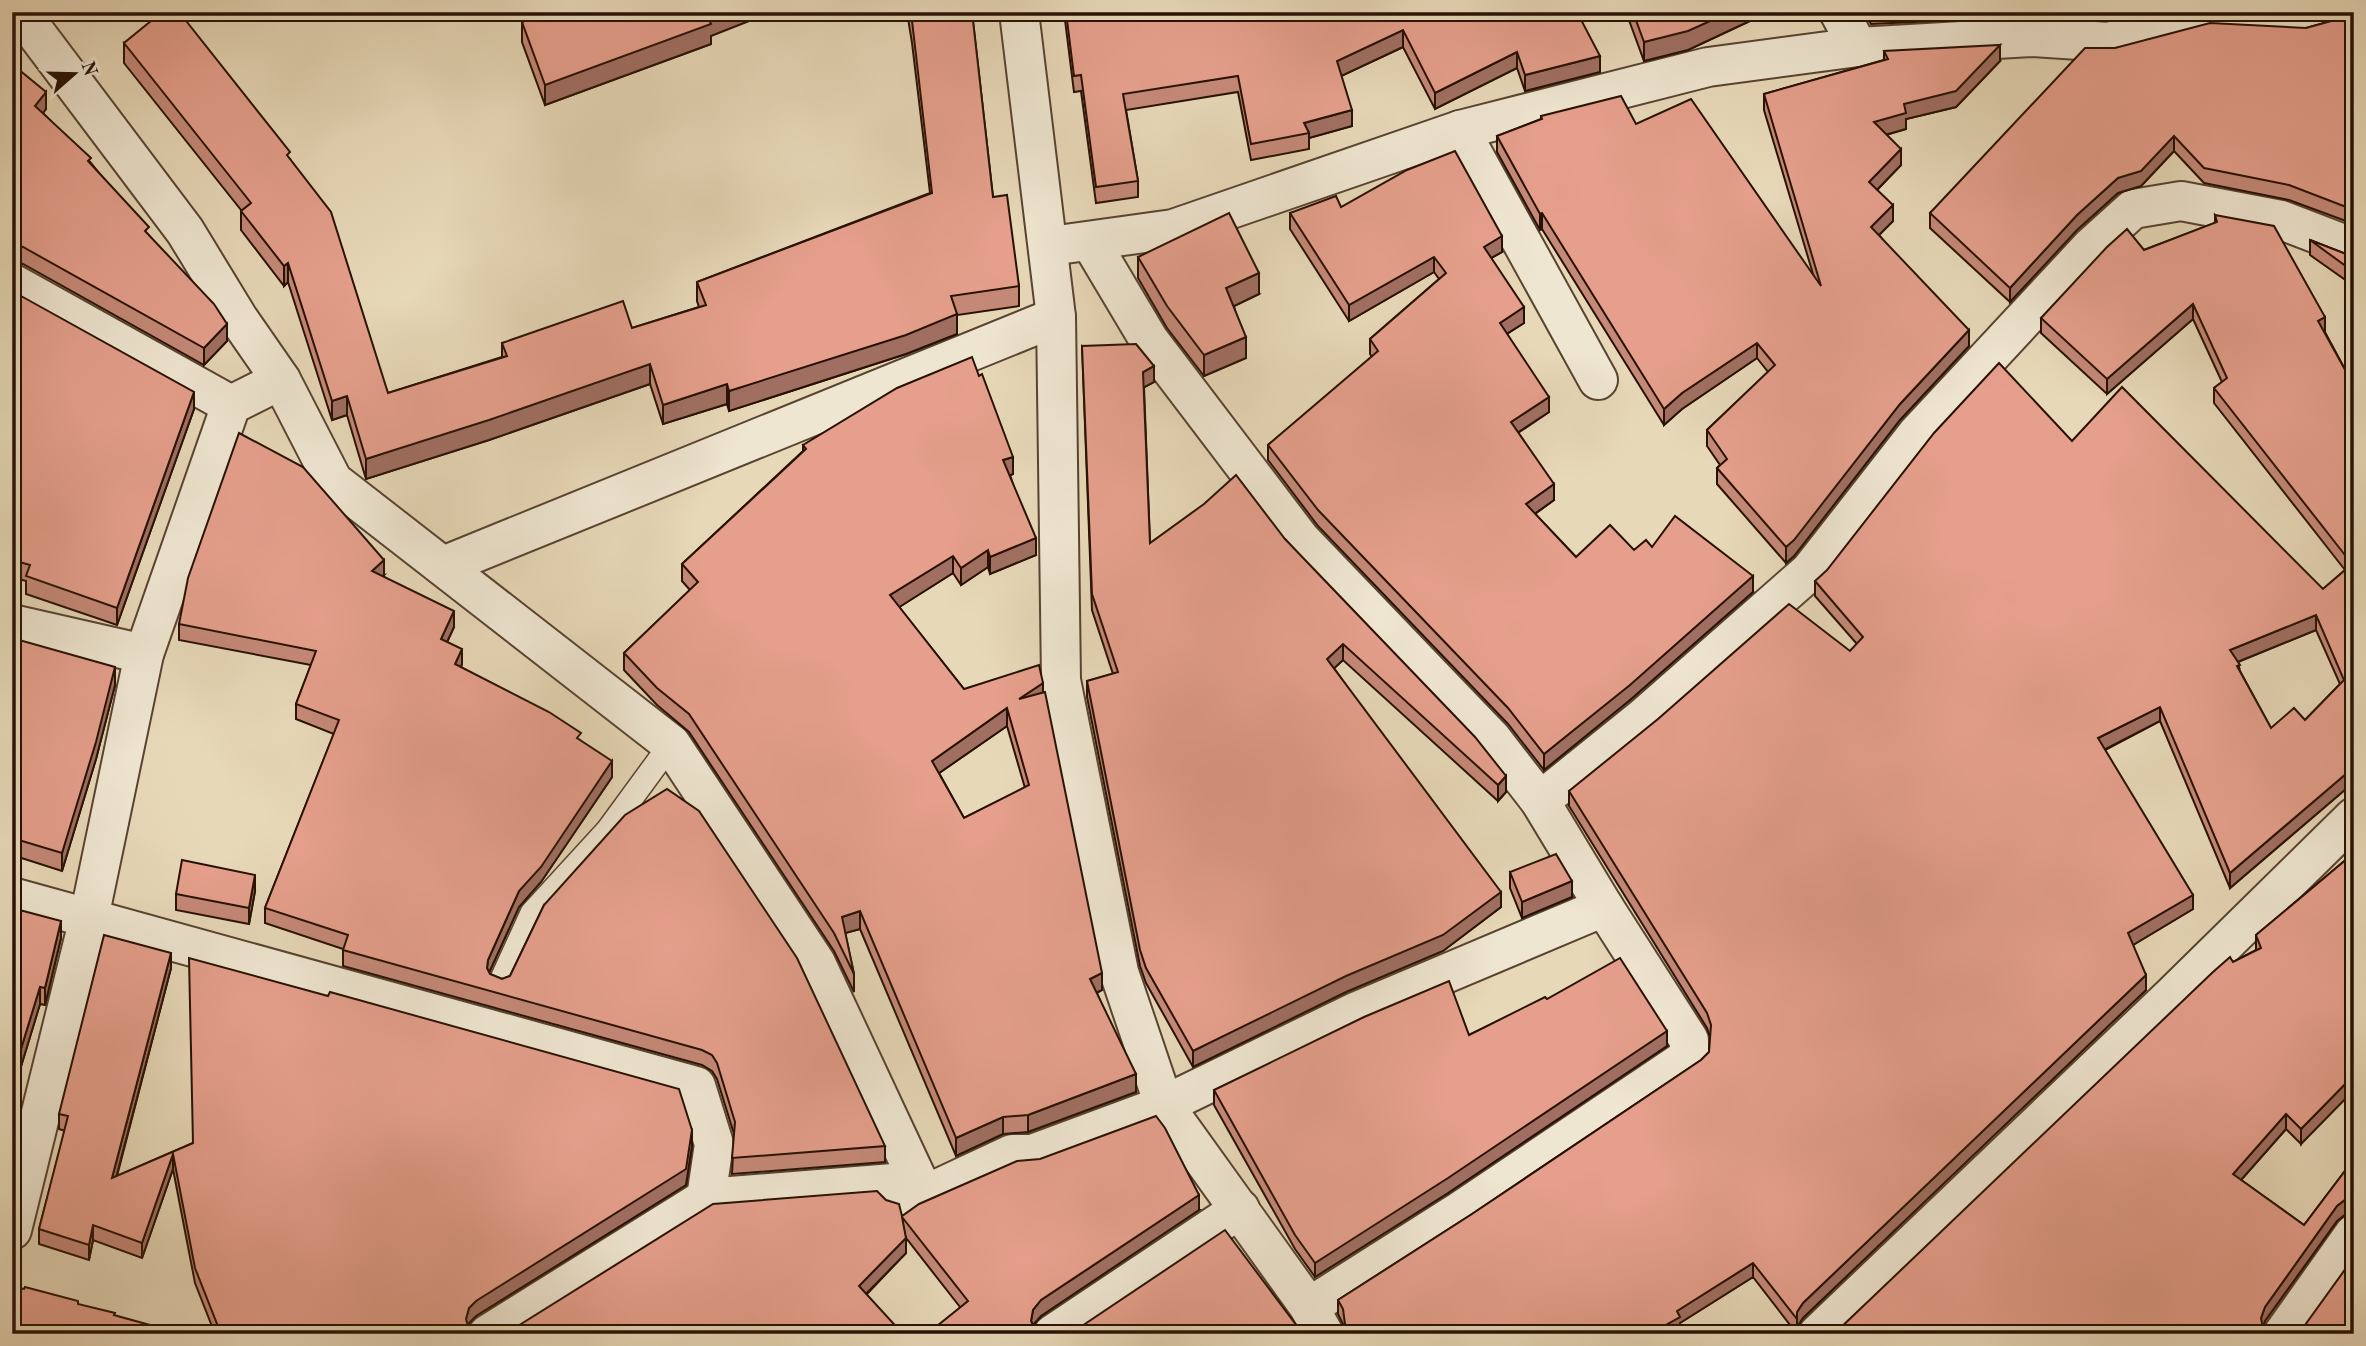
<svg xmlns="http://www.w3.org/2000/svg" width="2366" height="1346" viewBox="0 0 2366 1346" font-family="'Old Standard TT',serif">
  <rect width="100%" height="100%" fill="#e7d8b8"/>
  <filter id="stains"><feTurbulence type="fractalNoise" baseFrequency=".00286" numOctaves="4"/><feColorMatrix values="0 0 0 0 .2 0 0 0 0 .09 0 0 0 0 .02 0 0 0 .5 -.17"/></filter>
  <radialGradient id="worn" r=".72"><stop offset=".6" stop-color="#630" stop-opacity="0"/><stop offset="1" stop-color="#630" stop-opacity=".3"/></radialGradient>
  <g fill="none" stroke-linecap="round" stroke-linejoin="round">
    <defs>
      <path id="lane" d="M501,981l31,-68 76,-83 63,-86"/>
      <g id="street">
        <path d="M20,12l165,219 53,87 43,62 52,101 338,263 145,219 102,218 -212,17 -218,136"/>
        <path d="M1019,12l37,305 5,363 58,292 45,133 145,202 15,27"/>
        <path d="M1839,12l19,35"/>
        <path d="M1460,130l138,250"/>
        <path d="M1090,241l59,99 152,200 191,199 48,62 64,106 85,133v17l-229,154 -151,96"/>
        <path d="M1065,244l108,-15 287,-99 248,-63 150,-20 173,-10 78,5 99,-26 92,6 36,-10"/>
        <path d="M12,283l219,122"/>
        <path d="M443,566l613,-249"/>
        <path d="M12,624l132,30"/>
        <path d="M1540,801l104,-84 166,-146 107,-137 175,-188 41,-37 48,-8 100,19 73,28"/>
        <path d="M12,897l684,189 18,58 -8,54"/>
        <path d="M897,1197l21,1 94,-44h20l132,-49 191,-93 249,-105"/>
        <path d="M12,1230l77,-312 55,-264 87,-249 50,-25"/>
        <path d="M1053,1334l187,-125"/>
        <path d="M1818,1334l355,-339 181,-178"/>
        <path d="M2283,1334l71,-100"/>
      </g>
    </defs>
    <use href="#lane" stroke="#584331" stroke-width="26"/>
    <use href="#street" stroke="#584331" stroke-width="42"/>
    <use href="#lane" stroke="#efe6d1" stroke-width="23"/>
    <use href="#street" stroke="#efe6d1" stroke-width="38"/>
  </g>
  <g fill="#c58978" stroke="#281104" stroke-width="2" fill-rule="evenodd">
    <path d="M907,12h65l21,185 26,89v20l-62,9v19l-51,20 -177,57 -2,-7 -64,20 -13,-40 -161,56 -123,39 -19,-64 -15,5 -44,-138 -4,4 -43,-56v-20l-117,-147v-20l166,116 98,234 114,-36v-14l130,-15 67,-21 -2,-6v-19l233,-89 -18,-150z"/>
    <path d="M1064,12h513l23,60 -75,19 -8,-23 -82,41 -32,-62 -62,29 11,50 -43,12v11l-58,11 -13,-68 -112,18 12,71v16l-42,6 -15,-112 -7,1z"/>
    <path d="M1626,12h143l-81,38 -44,11z"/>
    <path d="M1864,12h182l-3,4 -172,8z"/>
    <path d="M2060,12h77l-30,8 -42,-3z"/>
    <path d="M2354,12v212l-65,-24 -85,-17 -30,-32 -33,35 -23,7 -41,37 -67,72 -80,-74v-15l185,-165 191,-20 36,-10z"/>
    <path d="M522,22l189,14v8l-166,61 -23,-63z"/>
    <path d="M1884,51l116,10 -44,46 -50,12v10l-20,6 15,30 -24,25 16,31 -14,14 90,111 -69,74 -106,136 -8,7 -69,-79v-16l3,-3 -13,-19v-16l61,-58 -11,-14 -75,51 -18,16 -122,-196 -2,1 -43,-78v-16l44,-17v-3l95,8 177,150 -49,-164v-16l120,-34z"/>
    <path d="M12,64l34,45 -3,4 48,50 58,73 78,105 -23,24 -181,-101 -11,-2z"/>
    <path d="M1341,207l161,45 -11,6 33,65 -17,11 42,78 -31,21 36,67 -19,14 41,43 76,-10 101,45 -123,108 -86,70 -36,-46 -190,-198 -50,-66v-15l104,-88 -2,-3v-15l69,-60 -5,-7 -85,49 -59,-92v-16z"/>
    <path d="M2215,215l110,117 29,54v396l-124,106 -70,-167 -55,29 88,159 -60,36 13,45 -343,328 -6,9v7l-44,-57 -73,46v9l-3,2h-333l-1,-10 -5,-10v-14l134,-86 229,-154 8,-8 1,-15 -3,-9 -138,-222v-15l281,-140 7,-7 -42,-48v-15l257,-140 251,148 22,-19 -131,-167v-15l8,-6 -29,-63 -86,75 -66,-61v-15l103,-68 71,-27zM2316,630l24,54 -35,36 -34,8 -31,-57 -2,-9z"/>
    <path d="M2310,240l36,14h8v32l-44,-31z"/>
    <path d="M1138,257l121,37 -25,12 12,52 -42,18 -37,-48 -29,-50z"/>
    <path d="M12,291l182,118 -77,216 -91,-31v-13l-14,-4z"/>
    <path d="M1082,346l72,36 -10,5 6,156 135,-4 221,253 -8,9 -155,-141 -9,8 167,239 -58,44 -97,41 -153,75 -47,-84 -6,-17 -53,-269v-16l26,-7 -21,-64z"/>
    <path d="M803,445l210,29 -3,1 26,80 -46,19 -2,-7 -27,18 -8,-12 -54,34 65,82 79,4 59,297 -5,3 39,99 -108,40 -25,2 -47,22 -96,-227 -15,4 9,41v18l-20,-41 -145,-219 -32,-27 -33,-35v-17l66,-63 -8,-9v-17l121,-113zM1007,726l18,62 -61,30 -25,-45z"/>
    <path d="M384,575l-1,1 71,51 -7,15 15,22 -1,3 120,74 31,36 -71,105 -22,25 -30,66 1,1 12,5 8,-3 34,-71 341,241v16l-153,12 2,-40 -17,-55 -5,-8 -10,-6 -359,-99v-17l-78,-26v-15l69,-174 -38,-15v-15l15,-39 -132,-25v-16z"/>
    <path d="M12,638l103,47 -19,74 -34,112 -50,-16z"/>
    <path d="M2354,853l-53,291 -15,-15 -45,51 63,45 50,-66v54l-8,1 -9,7 -72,100 -2,7 -429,6 399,-372 23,-12v-15z"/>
    <path d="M1510,872l62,25 -50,21 -12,-30z"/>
    <path d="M255,891l-6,33 -73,-14v-16z"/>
    <path d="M12,908l49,30 -16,67 -5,-1 -28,92z"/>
    <path d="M171,968l-54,208 76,-33 499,3 -6,39 -210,131 -7,7 -1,3 1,4 4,4h-258l-20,-51 -22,-114 -31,89 -49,-18 -4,20 -50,-16v-15l26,-98 -6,-2v-15z"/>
    <path d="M1547,999l120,47 -219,147 -133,84 -20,-28 -81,-144v-15l255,-55z"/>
    <path d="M1199,1210l-158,106 -8,9 2,5 -75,-23 -54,-69v15l-39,41 -362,40 397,-118z"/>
  </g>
  <g fill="#a06f62" stroke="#281104" stroke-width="2">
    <path d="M720,12h52l-61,24v8l-166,61v-20z"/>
    <path d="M1730,12h39l-81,38 -44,11v-19z"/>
    <path d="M2107,12h30l-30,8z"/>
    <path d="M1403,30v17l-66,31v-17z"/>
    <path d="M2000,45v16l-44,46 -50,12v10l-32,9v-16z"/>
    <path d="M1517,52v16l-82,41v-16z"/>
    <path d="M1600,56v16l-75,19v-16z"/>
    <path d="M46,92v17l-11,14v-17z"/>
    <path d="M1352,110v16l-43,12v-5l-5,-10z"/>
    <path d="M2174,136v15l-33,35 -23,7 -41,37 -67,72v-14l67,-73 41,-37z"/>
    <path d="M1901,149v16l-32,33v-16z"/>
    <path d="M1893,205v16l-22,22v-16z"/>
    <path d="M1542,213v16l-2,1v-16z"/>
    <path d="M1502,236v16l-18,10v-15z"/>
    <path d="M1434,257v15l-85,49v-16z"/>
    <path d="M288,263v19l-4,4v-20z"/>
    <path d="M1259,273v21l-33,16v-22z"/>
    <path d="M2193,304v15l-86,75v-15z"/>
    <path d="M1524,307v16l-24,15v-15z"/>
    <path d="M957,314v20l-51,20 -177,57v-20z"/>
    <path d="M2325,317v15l-7,3v-14z"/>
    <path d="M227,324v17l-23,24v-17z"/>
    <path d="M1969,330v16l-69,74 -106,136 -8,7v-16l114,-143z"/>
    <path d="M1246,337v21l-42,18v-21z"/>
    <path d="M1757,343v15l-75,51 -18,16v-16l18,-16z"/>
    <path d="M650,364v20l-161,56 -123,39v-20z"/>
    <path d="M1154,366v16l-11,6v-16z"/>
    <path d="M727,384v20l-64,20v-19z"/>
    <path d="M194,392v17l-77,216v-17z"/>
    <path d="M347,396v19l-15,5v-19z"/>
    <path d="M1549,397v15l-38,25v-15z"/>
    <path d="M1013,457v17l-10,4v-18z"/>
    <path d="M1554,484v16l-28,20v-16z"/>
    <path d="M1036,538v17l-46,19v-17z"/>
    <path d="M988,550v17l-27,18v-17z"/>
    <path d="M953,556v17l-63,40v-18z"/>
    <path d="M384,560v15l-12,11v-15z"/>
    <path d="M1753,576v16l-123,108 -86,70v-16z"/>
    <path d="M454,611v16l-13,28v-16z"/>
    <path d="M2316,615v15l-86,35v-15z"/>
    <path d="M1343,644v16l-16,15v-16z"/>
    <path d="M462,649v15l-7,15v-15z"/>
    <path d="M115,667v18l-19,74 -34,112v-18z"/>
    <path d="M1043,683v17l-24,-1z"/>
    <path d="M2160,707v14l-62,32v-15z"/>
    <path d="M1007,708v18l-75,52v-17z"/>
    <path d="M612,761v16l-71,105 -22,25 -31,68 -1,-7 1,-8 31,-69z"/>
    <path d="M2354,767v15l-124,106v-15z"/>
    <path d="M1506,776v16l-8,9v-16z"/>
    <path d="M255,875v16l-6,33v-16z"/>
    <path d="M1572,881v16l-50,21v-16z"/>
    <path d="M1501,892v15l-58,44 -97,41 -153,75v-16z"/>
    <path d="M2193,895v14l-65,39v-15z"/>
    <path d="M860,911v18l-18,5v-17z"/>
    <path d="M61,921v17l-16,67v-17z"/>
    <path d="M171,953v15l-59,225v-15z"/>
    <path d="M1102,973v17l-12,6v-17z"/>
    <path d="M2146,975v15l-343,328 -6,9v7v-22l6,-9z"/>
    <path d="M40,987v17l-28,92v-18z"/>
    <path d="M1667,1031v15l-219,147 -133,84v-14z"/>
    <path d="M1136,1074v18l-108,40v-17z"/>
    <path d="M2354,1075v15l-53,54v-15z"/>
    <path d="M2286,1114v15l-53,60v-15z"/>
    <path d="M1003,1117v17l-47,22v-18z"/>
    <path d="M692,1130v16l-6,39 -210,131 -7,7 -3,11v-15l3,-11 7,-7z"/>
    <path d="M173,1154v15l-31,89v-15z"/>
    <path d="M1199,1195v15l-158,106 -8,9 -2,-4 2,-11 8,-10z"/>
    <path d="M2346,1199v15l-9,7 -72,100 -4,12v-15l4,-11 72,-101z"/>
    <path d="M93,1225v15l-4,20v-15z"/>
    <path d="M906,1238v15l-47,48v-15z"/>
    <path d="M1753,1263v14l-73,46v9l-3,2h-11v-9l11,-14z"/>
  </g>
  <g fill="#e59f8c" stroke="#281104" stroke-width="2" fill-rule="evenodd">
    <path d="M162,12h17l111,140 -3,3 44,57 57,181 119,-37 -5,-13 121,-42 9,27 74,-23 -9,-23 235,-89 -21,-181h61l21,185 14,-2 12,91 -68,10 6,18 -51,21 -177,56 -2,-7 -64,21 -13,-41 -161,56 -123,39 -19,-63 -15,5 -44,-138 -4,3 -43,-55 10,-8 -127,-160z"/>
    <path d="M547,12h173l-12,5 3,7 -166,61 -23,-63z"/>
    <path d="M1066,12h511l23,44 -75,19 -8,-23 -82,41 -32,-63 -66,31 15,49 -48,13 5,10 -58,11 -13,-68 -115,18 15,87 -42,6 -15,-112 -7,1z"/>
    <path d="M1633,12h97l-42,19 -44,11z"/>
    <path d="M2352,12h2v198l-65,-25 -85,-17 -30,-32 -33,35 -23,7 -41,37 -67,73 -80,-75 155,-165h30l95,-25 96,5 36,-10z"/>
    <path d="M2000,45l-44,46 -52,13 2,9 -32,9 27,27 -32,33 24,23 -22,22 98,103 -69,74 -106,136 -8,7 -69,-79 10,-9 -20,-29 68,-65 -18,-22 -75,50 -18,16 -122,-196 -2,1 -43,-78 45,-17 -1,-3 80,-20 15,28 55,-25 130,187 -57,-192 124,-35 -4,-8z"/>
    <path d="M12,64l34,28 -11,14 56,52 -3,3 61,66 -4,4 69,73 13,20 -23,24 -181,-101 -11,-3z"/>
    <path d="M1455,151l47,85 -18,11 40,60 -24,16 49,74 -38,25 43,62 -28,20 50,53 34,-32 24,25 12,-10 6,7 23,-31 78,60 -123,109 -86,69 -36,-46 -190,-198 -50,-65 110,-94 -8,-12 76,-66 -12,-16 -85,48 -59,-92 46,-17 5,11 66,-37z"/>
    <path d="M1229,213l30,60 -33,15 20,49 -42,18 -37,-49 -29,-49z"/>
    <path d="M2215,215l59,11 51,91 -7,4 36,65v381l-124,106 -70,-166 -62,31 95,157 -65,38 18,42 -343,328 -6,9v7l-44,-56 -76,48 3,6 -14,8 5,9h-321l-5,-10 -2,-15 -5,-9 134,-86 229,-154 8,-8 2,-27 -4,-12 -138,-222 89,-72 131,-115 61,47 13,-14 -48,-56 12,-11 107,-137 65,-70 73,78 50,-54 201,202 29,-25 -138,-176 13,-10 -34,-74 -86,75 -66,-61 66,-71 20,-18 17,21 73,-28zM2316,615l28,65 -39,40 -11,-12 -23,20 -34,-62 3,-1 -10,-15z"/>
    <path d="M2310,240l36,14h8v18z"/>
    <path d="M12,291l182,101 -77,216 -91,-32 4,-11 -18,-5z"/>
    <path d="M1136,344l18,22 -11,6 7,171 54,-39 32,-29 49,64 190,198 31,39 -8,9 -155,-141 -16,15 174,233 -58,43 -97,41 -153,75 -47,-83 -6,-18 -53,-269 31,-9 -26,-78 -10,-248z"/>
    <path d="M972,357l7,19 3,-2 31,83 -10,3 33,78 -46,19 -2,-7 -27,18 -8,-12 -63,39 74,94 75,-24 4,18 -24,16 26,-7 57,281 -12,6 46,95 -108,41 -25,2 -47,21 -96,-227 -18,6 12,57 -20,-41 -145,-219 -32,-26 -33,-35 74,-71 -16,-18 124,-115 -3,-4 94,-57zM1007,708l22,77 -65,33 -32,-57z"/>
    <path d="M239,433l64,34 81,93 -12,11 82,40 -13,28 21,10 -7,15 94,48 32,21 -4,5 35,23 -71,106 -22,24 -31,69 -1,8 3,6 12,5 8,-3 34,-71 81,-90 42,-26 32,22 98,147 88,188 -153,12 3,-36 -18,-59 -5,-8 -10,-5 -359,-100 5,-15 -83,-27 74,-188 -43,-16 20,-53 -137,-27 9,-46z"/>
    <path d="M12,638l103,29 -19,75 -34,111 -50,-15z"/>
    <path d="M2354,853v222l-53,54 -15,-15 -53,60 71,51 50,-66v39l-8,1 -9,7 -72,101 -4,11 2,10 5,6h-434l379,-362 17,-15 3,5 28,-14 -5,-13z"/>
    <path d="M1556,854l16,27 -50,21 -12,-30z"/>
    <path d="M182,860l73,15 -6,33 -73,-14z"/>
    <path d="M12,908l49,13 -16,67 -5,-1 -28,91z"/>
    <path d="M104,935l67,18 -59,225 81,-35 -4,-185 139,38 2,-4 349,97 13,41 -6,39 -210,132 -7,7 -3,11 3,11 4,4h-252l-26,-66 -22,-114 -31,89 -49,-18 -4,20 -50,-16 29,-113 -9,-2z"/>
    <path d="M1620,958l47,73 -219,147 -133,85 -20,-28 -81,-145 150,-73 85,-36 20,54 76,-38 2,2z"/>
    <path d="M1156,1116l9,12 34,67 -158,105 -8,10 -2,11 4,9 4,4h-112l41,-33 -66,-84 4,21 -47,48 44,48h-398l208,-130 164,-13 9,9 13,4 3,12 17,-12 98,-43 23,-2z"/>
    <path d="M1225,1230l78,104h-233z"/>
    <path d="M2354,1257v77h-55l1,-2z"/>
    <path d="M25,1287l53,14v3l37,9 -1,2 61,17 -1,2h-162v-23l6,-23 6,1z"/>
  </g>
  <rect width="2366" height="1346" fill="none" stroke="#e7d8b8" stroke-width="42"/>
  <rect x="14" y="14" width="2338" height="1318" fill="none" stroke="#281104" stroke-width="3.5"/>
  <rect x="21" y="21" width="2324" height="1304" fill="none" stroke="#281104" stroke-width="2"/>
  <g transform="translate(74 74) rotate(70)" stroke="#efe6d1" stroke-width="5" paint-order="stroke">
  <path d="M0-5L12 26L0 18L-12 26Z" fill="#281104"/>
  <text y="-10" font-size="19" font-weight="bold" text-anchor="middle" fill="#281104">N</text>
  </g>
  <rect width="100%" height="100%" filter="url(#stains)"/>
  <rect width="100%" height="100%" fill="url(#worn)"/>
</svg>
